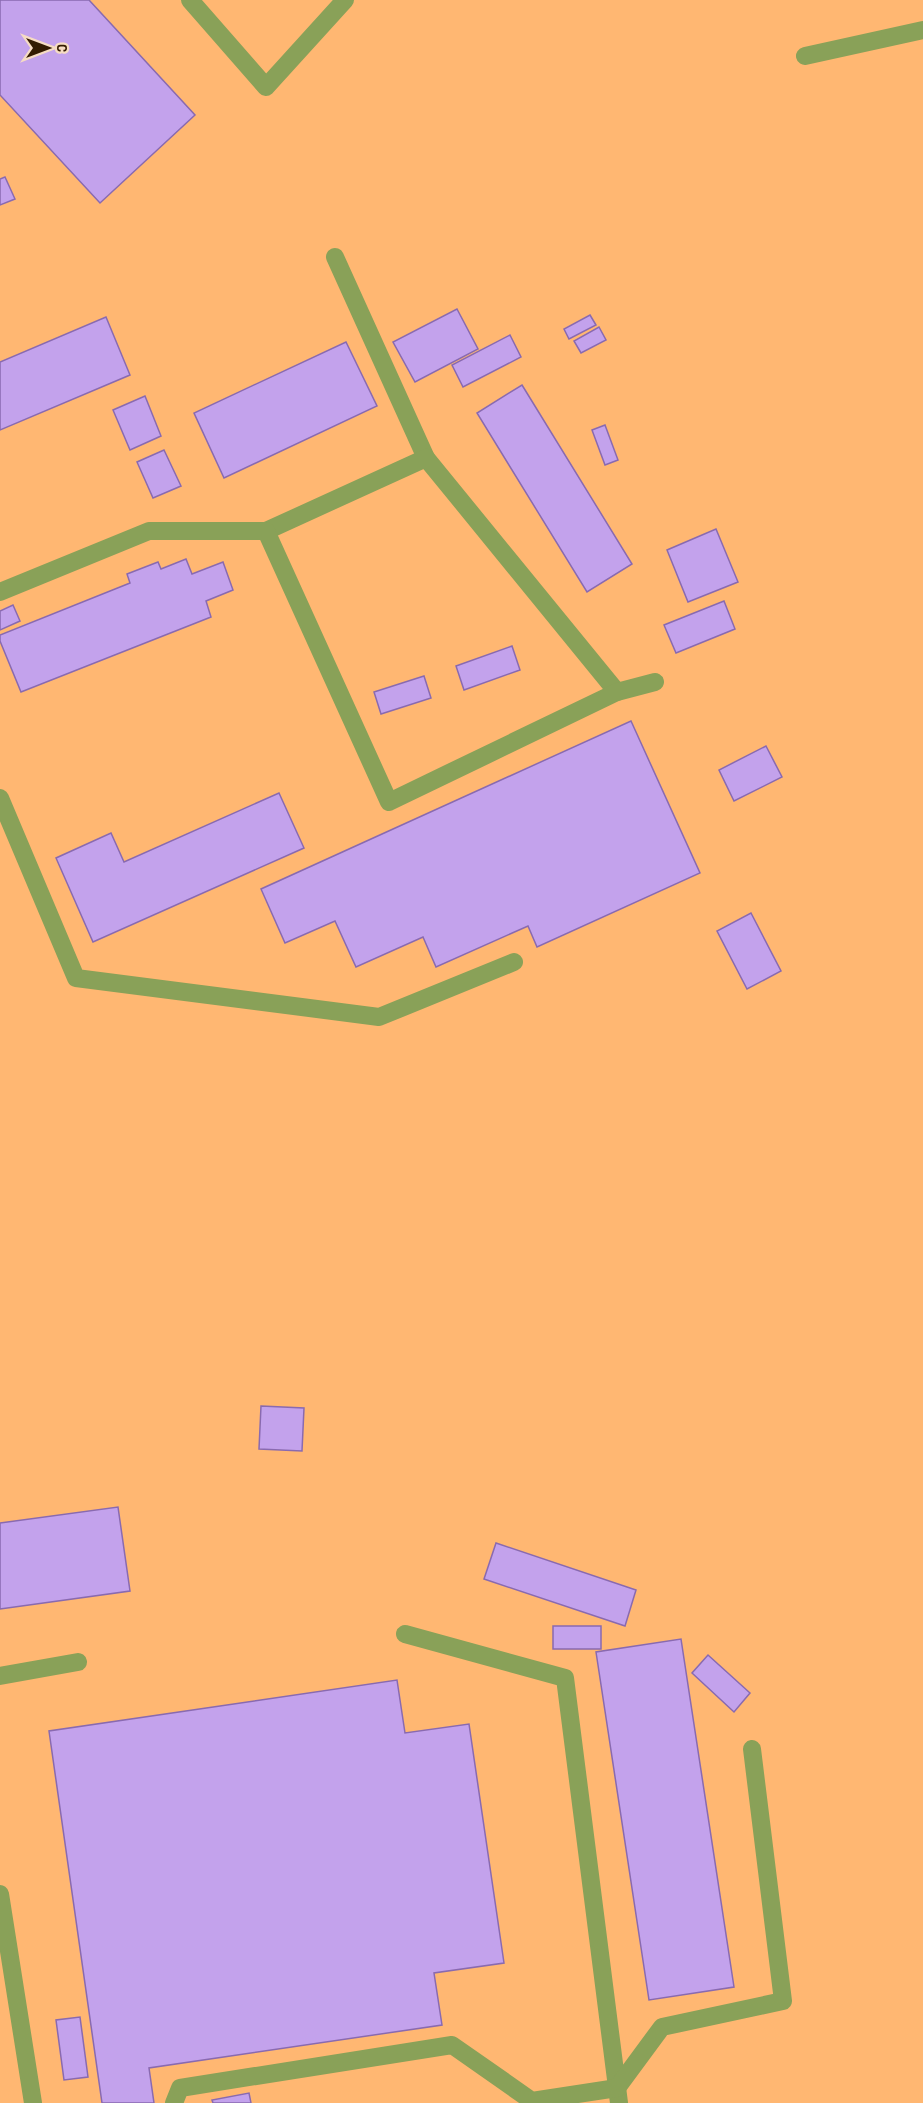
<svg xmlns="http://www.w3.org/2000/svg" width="923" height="2103" viewBox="0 0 923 2103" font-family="'Sofia Sans Condensed',sans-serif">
  <rect width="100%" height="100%" fill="#fdc897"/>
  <rect fill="#ffb772" x="0" y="0" width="923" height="2103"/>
  <g fill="#c3a2ec" stroke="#896ab0" stroke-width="1.5">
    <path d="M0,0h89l106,115 -95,88 -100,-108z"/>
    <path d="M5,177l10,22 -15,6v-26z"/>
    <path d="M457,309l21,40 -63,33 -22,-40z"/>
    <path d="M590,315l6,10 -27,14 -5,-10z"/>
    <path d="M106,317l24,58 -130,55v-68z"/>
    <path d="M599,327l7,13 -25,13 -7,-12z"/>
    <path d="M510,335l11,22 -58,30 -11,-22z"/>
    <path d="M346,342l31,64 -153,72 -30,-65z"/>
    <path d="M522,385l110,179 -45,28 -110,-179z"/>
    <path d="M145,396l16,40 -31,14 -17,-40z"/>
    <path d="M605,425l13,35 -13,5 -13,-35z"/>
    <path d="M164,450l17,36 -28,12 -16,-36z"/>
    <path d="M716,529l22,53 -50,20 -21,-52z"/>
    <path d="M186,559l6,15 31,-12 10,28 -27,11 5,16 -190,75 -21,-51v-6l130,-52 -3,-9 31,-12 3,7z"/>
    <path d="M724,601l11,28 -59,24 -12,-28z"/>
    <path d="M13,605l7,16 -20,9v-19z"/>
    <path d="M512,646l8,24 -56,20 -8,-24z"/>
    <path d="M424,676l7,22 -50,16 -7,-22z"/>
    <path d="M631,721l69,152 -163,74 -9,-21 -92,41 -13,-30 -67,30 -21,-46 -50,22 -24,-54z"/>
    <path d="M766,746l16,31 -48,24 -15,-31z"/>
    <path d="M279,793l25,55 -211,94 -37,-84 55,-25 13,29z"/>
    <path d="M751,913l30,58 -34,18 -30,-58z"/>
    <path d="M261,1406l43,2 -2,43 -43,-2z"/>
    <path d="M118,1507l12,84 -130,18v-86z"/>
    <path d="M496,1543l140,47 -11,36 -141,-47z"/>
    <rect x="553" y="1626" width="48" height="23"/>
    <path d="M681,1639l53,348 -85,13 -53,-348z"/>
    <path d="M708,1655l42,38 -16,19 -42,-39z"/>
    <path d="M397,1680l8,53 64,-9 35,239 -70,10 8,52 -293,43 5,35h-52l-53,-372z"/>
    <path d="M80,2017l8,60 -24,3 -8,-60z"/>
    <path d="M249,2093l2,10h-38l-1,-3z"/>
  </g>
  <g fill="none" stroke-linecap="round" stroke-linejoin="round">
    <g stroke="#89a158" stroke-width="18">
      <path d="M190,0l76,87 79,-87"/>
      <path d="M805,56l118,-26"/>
      <path d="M335,257l91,201"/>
      <path d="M266,531l160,-73 191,234"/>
      <path d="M0,592l149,-61h117l123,271 228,-110 38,-10"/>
      <path d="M0,798l76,180 303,39 135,-55"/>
      <path d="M405,1634l160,44 54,425"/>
      <path d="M0,1676l78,-14"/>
      <path d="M0,1894l33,209"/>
      <path d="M174,2103l6,-15 272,-43 80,56 85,-13 45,-61 121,-26 -31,-252"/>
    </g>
  </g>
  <g transform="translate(48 48) rotate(90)" stroke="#f6dcc3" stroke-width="4.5" paint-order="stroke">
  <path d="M0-4.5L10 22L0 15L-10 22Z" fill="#331b01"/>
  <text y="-9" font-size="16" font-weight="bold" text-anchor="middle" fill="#331b01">С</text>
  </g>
</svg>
